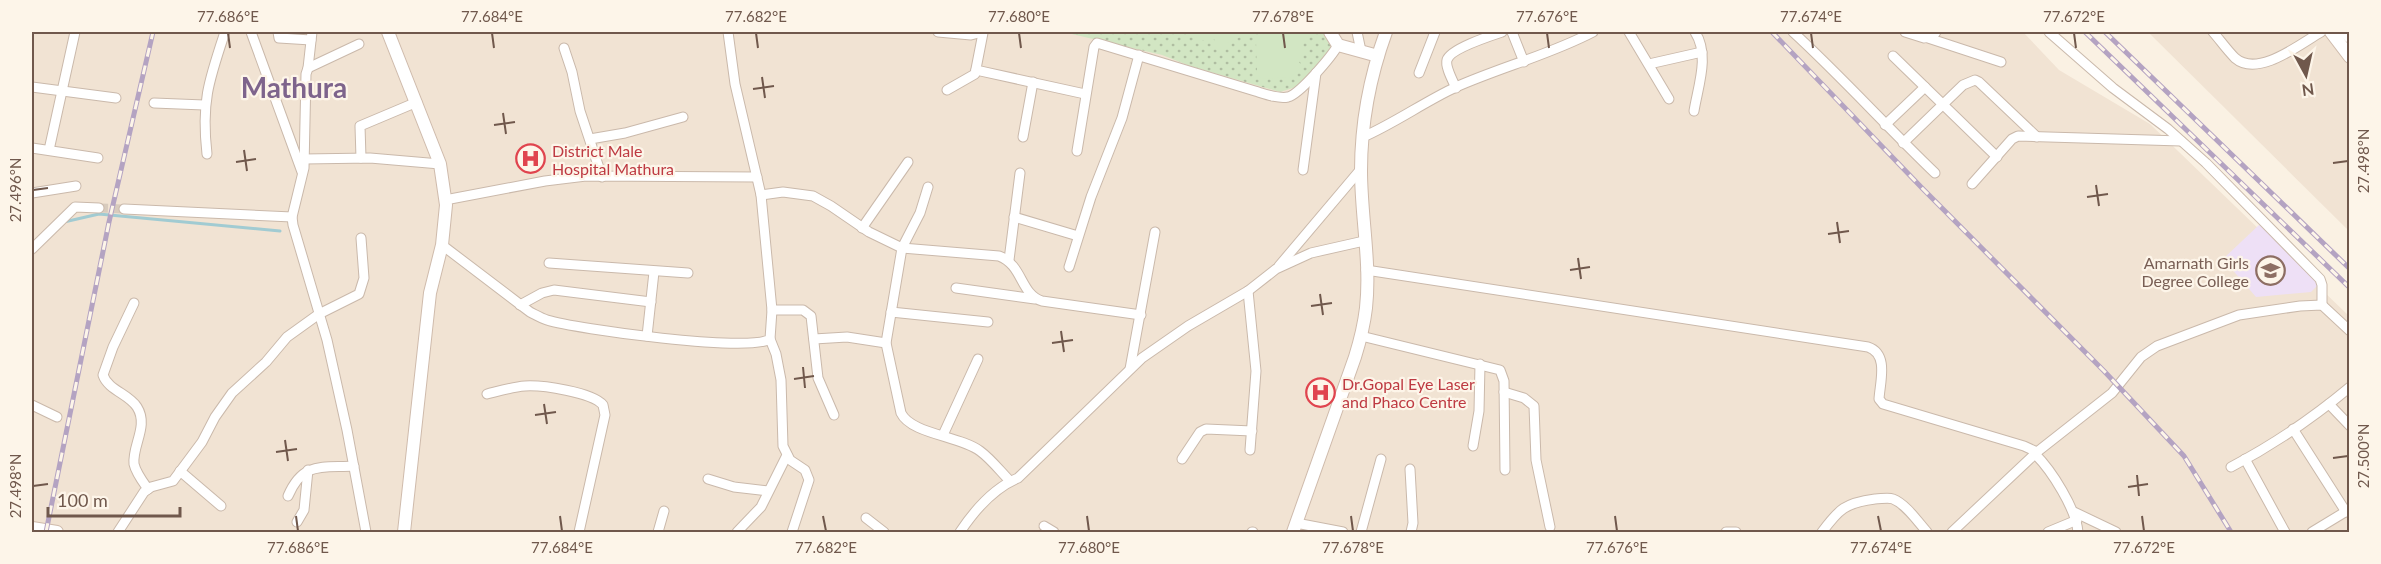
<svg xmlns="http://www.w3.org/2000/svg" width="2381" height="564" viewBox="0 0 2381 564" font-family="Lato,sans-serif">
  <defs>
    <pattern id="park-dots" width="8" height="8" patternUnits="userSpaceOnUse" patternTransform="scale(1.5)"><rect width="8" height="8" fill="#d2e6c3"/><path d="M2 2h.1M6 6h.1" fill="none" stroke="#afbda1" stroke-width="1.8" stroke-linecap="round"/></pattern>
  </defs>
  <rect width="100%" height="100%" fill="#faf1e3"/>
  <g fill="#f1e3d3">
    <path d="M32,32h1991l36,38 91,54 199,192v216h-2317z"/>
    <path d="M2148,32h201v199z"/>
  </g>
  <path fill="#eee0f6" d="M2260,224l59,60 -8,8 -55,5 -33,-38z"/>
  <path fill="url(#park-dots)" d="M1063,32h261l7,12 -2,10 -33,33 -16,5 -90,-26 -28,-11z"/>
  <g fill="#d2e6c3">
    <path d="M1195,32h53v3l-3,4 -5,-2 -13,6 -2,5 -6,1 -5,-5 1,-4 -7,-3 -2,3h-7l-4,-3z"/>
    <path d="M1266,32h39l3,4 -5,5v17l-4,4 3,4 -11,11 -29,2 -5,-5 -1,-32z"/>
  </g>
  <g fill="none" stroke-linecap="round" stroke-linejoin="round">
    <path stroke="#a1cbd2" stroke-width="3" d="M64,222l35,-8 181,17"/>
    <path stroke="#d8cbbd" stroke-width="9" stroke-dasharray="9 4.5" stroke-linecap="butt" d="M99,208l25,1"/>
    <defs>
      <g id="street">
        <path d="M251,32l51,140"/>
        <path d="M278,32l1,6 32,2"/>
        <path d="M312,32l-4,36 -2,6 -2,94 -12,49 1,8 34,115 20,90 19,102"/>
        <path d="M938,32l33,3 12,-3"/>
        <path d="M1357,32l4,19"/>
        <path d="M1512,32l12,30"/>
        <path d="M1629,32l40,67"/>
        <path d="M1793,32c49,45 94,95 142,141"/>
        <path d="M1905,32l19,6 9,-2 3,-4"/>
        <path d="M2049,32l64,56 55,41 38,34 114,116 2,6v20"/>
        <path d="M2213,32c7,8 14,18 22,26 23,20 65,-14 86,-26"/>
        <path d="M1928,38l73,24"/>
        <path d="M564,48l8,24 8,39 22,66"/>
        <path d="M1893,56l104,101"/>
        <path d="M1649,64l53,-12"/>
        <path d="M308,68l51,-24"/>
        <path d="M976,70l109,24"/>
        <path d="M1419,73l16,-41"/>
        <path d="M32,87l84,11"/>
        <path d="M1456,88c-3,-7 -11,-21 -9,-28 3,-11 43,-24 55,-28"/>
        <path d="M947,90l28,-16 8,-41"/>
        <path d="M154,103l50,2"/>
        <path d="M1694,111c4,-25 16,-56 1,-79"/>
        <path d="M1885,125l40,-38"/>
        <path d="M1023,137l10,-55"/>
        <path d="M1363,137c32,-14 61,-35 93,-50 45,-20 93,-32 137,-55"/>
        <path d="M590,139l35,-6 58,-16"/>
        <path d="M1903,143l60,-58 12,-5 4,2 58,55"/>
        <path d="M32,148l66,10"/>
        <path d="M49,150l26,-118"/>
        <path d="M1077,151l17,-104 3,-4 158,48c10,3 23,8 33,6 12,-3 44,-41 50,-52"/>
        <path d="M207,154c-6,-52 2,-74 18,-122"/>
        <path d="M361,158l-1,-32 57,-24"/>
        <path d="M304,159l66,-1 70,6"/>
        <path d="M1303,170l13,-97"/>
        <path d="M1972,184l40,-45 6,-3 163,5"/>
        <path d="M928,187l-8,26 -18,35 -16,95 15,70c10,21 59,23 79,38 11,8 21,21 30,30"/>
        <path d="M32,193l44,-7"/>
        <path d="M761,195l22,-3 30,4 18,10 38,26 33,16 97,8c24,9 21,38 43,45l99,14"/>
        <path d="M445,200l100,-19 41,-5 171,1"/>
        <path d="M124,209l168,8"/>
        <path d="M1014,217l64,19"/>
        <path d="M862,228l46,-66"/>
        <path d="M442,245l88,67c6,3 11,6 17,8 29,9 203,33 223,19l2,-29 -11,-115 -26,-111 -7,-52"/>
        <path d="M32,249l43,-42 24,1"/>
        <path d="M1009,260l11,-87"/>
        <path d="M549,263l139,10"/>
        <path d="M1279,266l82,-97"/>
        <path d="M1069,267l22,-70 31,-79 17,-63"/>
        <path d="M1366,270l502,77c21,7 12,35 11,52l4,5 141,42 13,6"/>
        <path d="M956,288l79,11"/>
        <path d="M1248,291l8,80 -6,79"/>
        <path d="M134,303l-21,44 -10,28c5,15 26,19 34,32 12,19 -5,38 -3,57 2,9 9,18 14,25"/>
        <path d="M520,305l22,-12 12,-3 97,12"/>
        <path d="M772,310h31l8,6 7,62 16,37"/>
        <path d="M891,312l97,10"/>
        <path d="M647,336l7,-64"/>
        <path d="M1361,336l139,34 4,11 1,89"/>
        <path d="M770,339l6,15 5,26 2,66 7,14 15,10 4,10 -17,52"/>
        <path d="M814,339l33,-2 39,6"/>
        <path d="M1130,369l25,-137"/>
        <path d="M1504,392l20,6 10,8 2,54 14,67"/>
        <path d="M487,394c12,-3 25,-7 38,-8 17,-1 67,6 78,19l2,10 -26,117"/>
        <path d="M2329,404l21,22"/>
        <path d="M32,405l25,12"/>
        <path d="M2293,429l53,83"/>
        <path d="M943,435l35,-76"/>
        <path d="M1473,446l6,-35 1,-47"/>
        <path d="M2035,454c17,17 41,55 43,78"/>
        <path d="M1182,459l18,-27 6,-3 46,2"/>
        <path d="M2245,459l40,73"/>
        <path d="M2231,467c42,-22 83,-50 119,-80"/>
        <path d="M1410,469l3,54 -2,9"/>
        <path d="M180,471l41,35"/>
        <path d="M708,479l26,8 34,4"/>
        <path d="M288,496c15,-35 34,-28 66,-30"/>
        <path d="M2074,512l42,20"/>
        <path d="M866,518l18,14"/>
        <path d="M297,522l7,-12 4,-40"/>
        <path d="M1296,523l47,9"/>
        <path d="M1044,526l10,6"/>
        <path d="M118,532l26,-40 7,-5 22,-6 29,-39 13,-25 17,-24 34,-31 21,-25 32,-23 40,-20 5,-16 -3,-40"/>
        <path d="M658,532l6,-21"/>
        <path d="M737,532l24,-25 26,-52"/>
        <path d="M960,532c14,-21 34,-44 58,-54l124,-120 46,-32 60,-35 28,-22 35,-16 53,-12"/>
        <path d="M1252,532h1"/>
        <path d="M1361,532l20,-73"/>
        <path d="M1726,532h10"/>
        <path d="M1822,532c17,-23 23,-29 53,-33 6,0 13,-2 18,0 13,5 25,23 34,33"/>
        <path d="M1952,532l85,-80 75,-59 29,-36 16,-11 82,-31 61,-9 22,-1 28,26"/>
        <path d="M2048,532l29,-12"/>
        <path d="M2312,532l38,-23"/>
      </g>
      <g id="secondary">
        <path d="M388,32l52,132 6,41 -4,40 -12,48 -26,239"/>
        <path d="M1330,32l8,13 40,11"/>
        <path d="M2331,32l19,25"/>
        <path d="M2345,32l5,5"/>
        <path d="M32,528l25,4"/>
        <path d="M1293,532l62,-175c5,-16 9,-32 11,-49 5,-45 -5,-92 -5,-137 0,-48 9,-95 25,-139"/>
      </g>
    </defs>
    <use href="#street" stroke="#cab9ab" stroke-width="11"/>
    <use href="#secondary" stroke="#cfbbac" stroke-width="14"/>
    <use href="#street" stroke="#fff" stroke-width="9"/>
    <use href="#secondary" stroke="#fff" stroke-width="12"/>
    <defs>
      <g id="rail">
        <path d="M1772,32l150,156 182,183 80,85 47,76"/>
        <path d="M2085,32l265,256"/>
        <path d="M2105,32l245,237"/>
        <path d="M46,532l63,-310 44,-190"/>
      </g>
    </defs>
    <use href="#rail" stroke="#b4a3c2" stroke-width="5"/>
    <use href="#rail" stroke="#fdf5e9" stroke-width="3" stroke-dasharray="9" stroke-linecap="butt"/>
  </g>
  <path fill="none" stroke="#70584c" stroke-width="2" d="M228,33l2,15M492,33l2,15M756,33l2,15M1019,33l2,15M1283,33l2,15M1547,33l2,15M1811,33l2,15M2074,33l2,15M762,77l3,21M753,89l21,-3M503,113l3,21M494,125l21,-3M244,150l3,21M236,162l20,-3M2333,163l15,-2M2096,185l3,21M33,190l15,-2M2087,197l21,-3M1837,222l3,21M1828,234l21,-3M1578,258l3,21M1570,270l20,-3M1320,294l3,21M1311,306l21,-3M1061,331l3,21M1052,343l21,-3M803,367l2,21M794,379l20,-3M544,404l3,20M535,415l21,-3M285,440l3,21M276,452l21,-3M2333,458l15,-2M2137,475l2,21M33,486l15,-2M2128,487l20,-3M296,516l2,15M560,516l2,15M823,516l3,15M1087,516l2,15M1351,516l2,15M1615,516l2,15M1878,516l3,15M2142,516l2,15"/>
  <defs>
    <symbol id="hospital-ring" viewBox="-11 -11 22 22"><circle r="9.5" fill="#fdf5e9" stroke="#e0444e" stroke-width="1.5"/><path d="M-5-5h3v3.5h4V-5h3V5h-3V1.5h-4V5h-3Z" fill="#e0444e"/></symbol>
    <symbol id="university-ring" viewBox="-11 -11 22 22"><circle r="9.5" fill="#fdf5e9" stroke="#8d6e63" stroke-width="1.5"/><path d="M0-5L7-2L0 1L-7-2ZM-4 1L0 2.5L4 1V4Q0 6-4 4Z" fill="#8d6e63"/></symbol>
  </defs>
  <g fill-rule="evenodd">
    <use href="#hospital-ring" x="514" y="142" width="33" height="33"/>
    <use href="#university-ring" x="2254" y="254" width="33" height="33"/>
    <use href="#hospital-ring" x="1304" y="376" width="33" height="33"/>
  </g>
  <g text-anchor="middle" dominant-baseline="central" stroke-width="4.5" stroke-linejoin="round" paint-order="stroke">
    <g font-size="16" fill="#be3a42" stroke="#fdf5e9" text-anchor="start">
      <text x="552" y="150">District Male<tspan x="552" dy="18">Hospital Mathura</tspan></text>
      <text x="1342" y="383">Dr.Gopal Eye Laser<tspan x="1342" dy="18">and Phaco Centre</tspan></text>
    </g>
    <g font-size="16" fill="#785e54" stroke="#fdf5e9" text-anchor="end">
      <text x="2249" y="262">Amarnath Girls<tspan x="2249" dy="18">Degree College</tspan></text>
    </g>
    <g font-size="28" font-weight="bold" fill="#7e648c" stroke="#fdf5e9">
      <text x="294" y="87">Mathura</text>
    </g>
  </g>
  <rect width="2381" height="564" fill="none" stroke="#fdf5e9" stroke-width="66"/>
  <g transform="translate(2306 75) rotate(172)" stroke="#fdf5e9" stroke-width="4.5" paint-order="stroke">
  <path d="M0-4.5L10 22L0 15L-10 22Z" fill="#70584c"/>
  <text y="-9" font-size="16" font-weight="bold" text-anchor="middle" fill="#70584c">N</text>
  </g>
  <path d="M48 507v9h132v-9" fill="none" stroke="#70584c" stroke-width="3"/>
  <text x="57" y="507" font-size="18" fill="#70584c" stroke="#fdf5e9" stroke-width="4.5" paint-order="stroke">100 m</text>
  <rect x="33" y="33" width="2315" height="498" fill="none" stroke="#70584c" stroke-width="2"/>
  <g font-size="15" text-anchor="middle" fill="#70584c">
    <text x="228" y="22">77.686°E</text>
    <text x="492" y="22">77.684°E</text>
    <text x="756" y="22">77.682°E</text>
    <text x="1019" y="22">77.680°E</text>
    <text x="1283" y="22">77.678°E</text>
    <text x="1547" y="22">77.676°E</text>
    <text x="1811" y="22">77.674°E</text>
    <text x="2074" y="22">77.672°E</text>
    <text transform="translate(2364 161) rotate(-90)" y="5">27.498°N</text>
    <text transform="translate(16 190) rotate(-90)" y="5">27.496°N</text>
    <text transform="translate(2364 456) rotate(-90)" y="5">27.500°N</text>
    <text transform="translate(16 486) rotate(-90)" y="5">27.498°N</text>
    <text x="298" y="553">77.686°E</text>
    <text x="562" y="553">77.684°E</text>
    <text x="826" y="553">77.682°E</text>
    <text x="1089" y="553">77.680°E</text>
    <text x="1353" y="553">77.678°E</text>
    <text x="1617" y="553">77.676°E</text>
    <text x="1881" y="553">77.674°E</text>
    <text x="2144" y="553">77.672°E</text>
  </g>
</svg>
